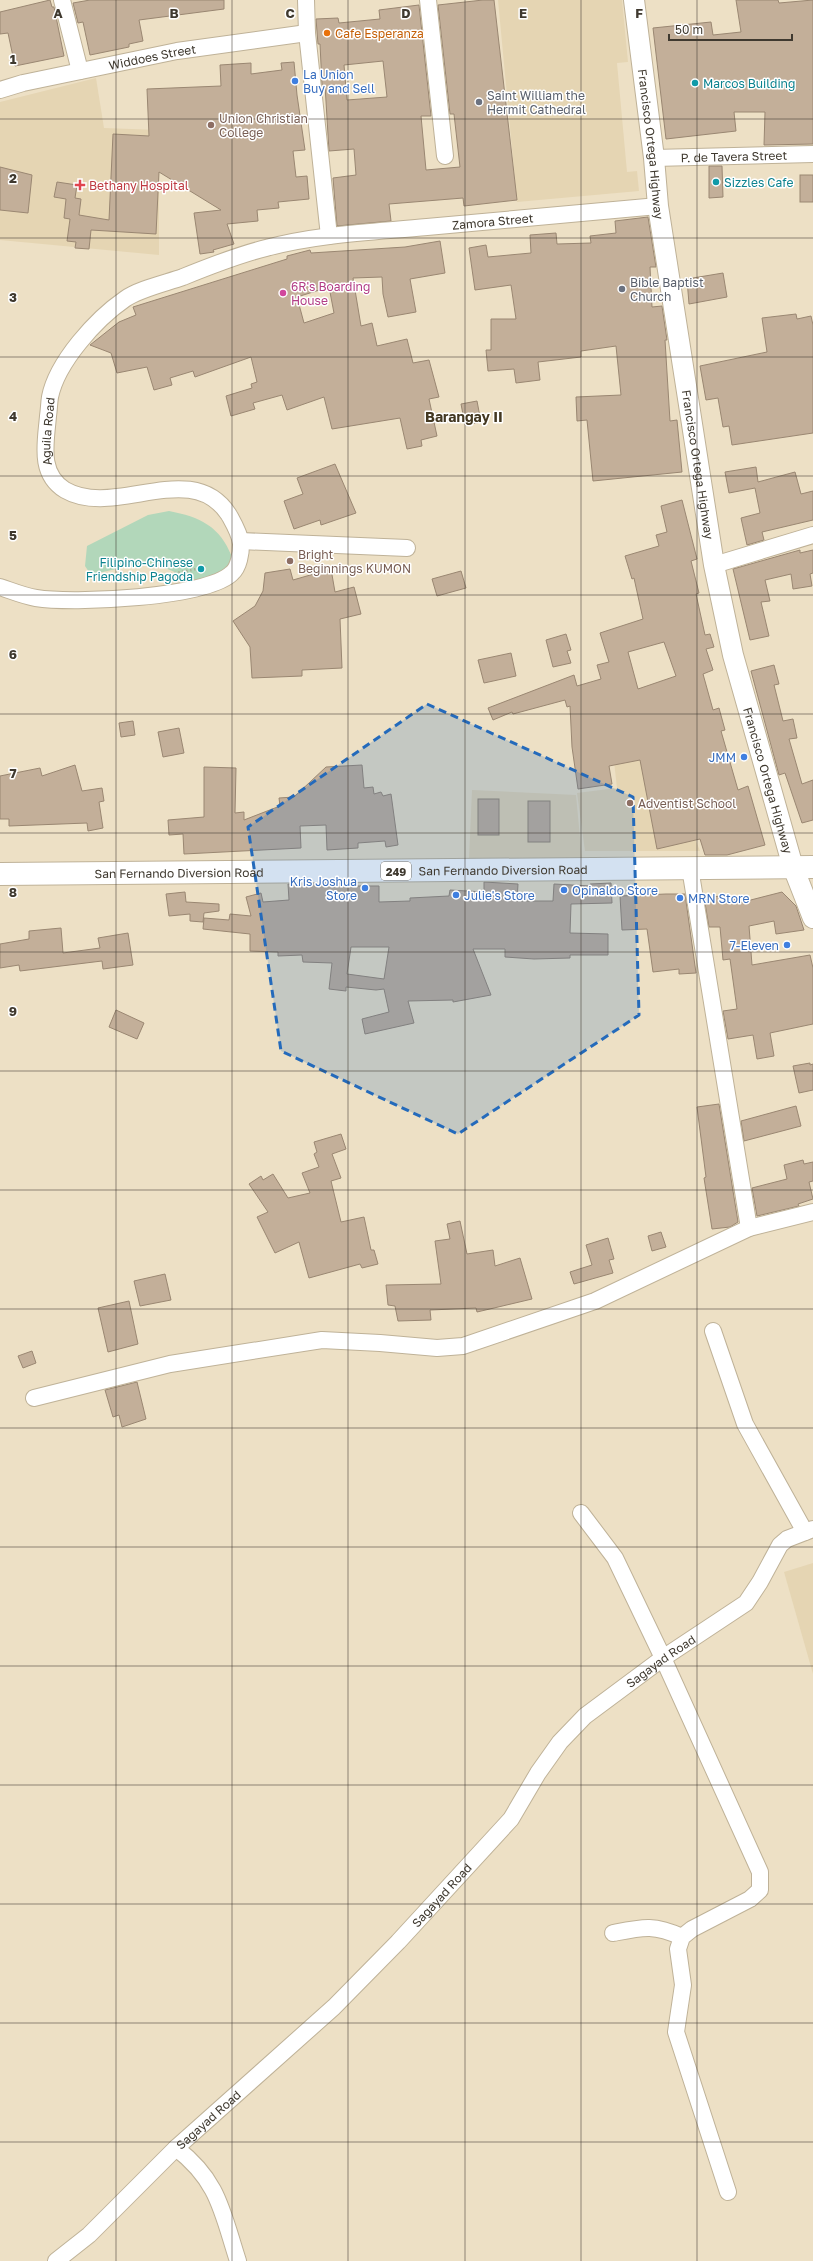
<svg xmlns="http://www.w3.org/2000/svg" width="813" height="2261" viewBox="0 0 813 2261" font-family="'Golos Text',sans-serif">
  <rect width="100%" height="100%" fill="#ede0c5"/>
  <g fill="#e5d5b3">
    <path d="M498,0h124l6,62 -11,1 10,109 10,-1 2,20 -122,11z"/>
    <path d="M96,78l8,50 55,2v125l-159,-15v-138z"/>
    <path d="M611,735l40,5 34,73 15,38h-115l-8,-58 40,-5z"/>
    <path d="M472,790l104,5 6,64h-113z"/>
    <path d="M813,1563v111l-29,-102z"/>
  </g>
  <path fill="#b2d7ba" d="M169,511c31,6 51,15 63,46 -4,10 -7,12 -16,18 -24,14 -41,-8 -64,-10 -21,-1 -41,5 -61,10l-6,-9 2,-20 61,-31z"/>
  <g fill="#c3af99" stroke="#9a8772" fill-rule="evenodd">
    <path d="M50,0l2,7h2l10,49 -49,10 -7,-33 -8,1v-22z"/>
    <path d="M90,0h134v9l-85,11 4,21 -14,3v3l-39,8 -7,-33 -5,1 -5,-20z"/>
    <path d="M483,0h11l23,200 -53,6 -1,-8 -74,6 2,17 -54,5 -4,-48 23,-3 -2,-26 -25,2 -4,-66h-3l-2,-41h-2l-2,-25 22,-1 1,5 41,-4 -1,-9 40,-5 12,111h-10l5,54 34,-3 -6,-53h-4l-12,-109zM383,61l4,36 -40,3 -3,-35z"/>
    <path d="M736,0h42l1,3 34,-3v144l-49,1 1,-33h-31l2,19 -70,8 -13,-111 58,-6 2,13 28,-3z"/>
    <path d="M294,62l3,33 8,55 -12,1 3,26 11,-1 2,23 -31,3 1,6 -22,2 1,11 -31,3 7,20 -21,6 1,2 -14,2 -6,-41 27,-3 -62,-38 -3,62 -65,-4 -2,19 -14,-1 1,-6 -9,-1 3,-22 -6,-1 2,-19 -12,-2 3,-15 20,3 -2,13 6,1 -2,16 30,5 4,-86 36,2 -2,-47 74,-3 -1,-21 31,-2v11l31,-4 -1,-7z"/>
    <path d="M709,166h13l1,31 -14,1z"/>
    <path d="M0,167l32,8 -4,38 -28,-3z"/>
    <rect x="800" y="175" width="13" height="27"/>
    <path d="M648,217l8,50h-6l2,40 10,-1 5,34h-2l5,81 7,-1 5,52 -89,9 -6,-61 -10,1 -1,-24 45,-2 -5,-49 -35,5v6l-43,5 2,18 -24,3 -2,-14 -26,2 -2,-21h5v-31h25l-5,-34 -36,5 -6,-42 17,-3 2,12 43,-4 -1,-18 26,-2 1,11 34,-1 -1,-7 26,-3 -1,-12z"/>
    <path d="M440,241l5,32 -35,6 6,33 -28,5 -5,-23 -1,-17 -29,1 8,48 11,-3 5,23 30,-7 6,24 16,-3 10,37 -10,2 8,37 -16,4 1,6 -15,3 -7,-31 -68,11 -8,-32 -37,13 -5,-15 -29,8 2,6 -24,7 -5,-20 26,-8 -1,-4 6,-2 -6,-25 -56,20 -2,-6 -23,7 2,7 -18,5 -7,-23 -30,6 -6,-20 -21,-8 29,-23 17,-7 -3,-8 154,-48v-3l23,-6 1,3 94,-6zM329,287l5,26 -30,10 -7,-26z"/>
    <path d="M723,273l4,24 -38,7 -2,-25z"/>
    <path d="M796,314l1,5 14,-3 2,9v108l-81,12 -3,-19 -6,1 -5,-29 -12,2 -6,-34 67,-14 -5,-34z"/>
    <path d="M477,401l4,21 -16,3 -4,-21z"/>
    <path d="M335,464l21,49 -35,12 -1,-5 -26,9 -10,-28 19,-7 -6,-16z"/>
    <path d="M756,467l2,15 37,-10 6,22 12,-3v29l-51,12 2,8 -17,5 -6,-27 19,-5 -5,-25 -26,5 -4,-21z"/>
    <path d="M682,500l15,59 -6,2 8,32 -3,1 9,41 5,-1 4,13 -8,2 7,21 -10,4 10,36 6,-2 6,22 -4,1 17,59 10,-4 17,59 -38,10h-22l-5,-16 -43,10 -17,-89 -31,6 3,18 -34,5 -6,-42 -2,-41 -3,1 -2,-7 -52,14 -1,-2 -19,8 -5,-12 86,-33 3,11 24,-7 -4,-14 12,-3 -9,-29 43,-14 -9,-41 -2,1 -7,-23 34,-10 -3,-11 11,-3 -6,-26zM664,642l12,34 -38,13 -10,-37z"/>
    <path d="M800,550v3l13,-3v23l-3,1 2,12 -19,3 -2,-15 -26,6 5,21 -9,1 8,34 -19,4 -17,-71z"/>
    <path d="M290,569l3,11 38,-11 4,23 19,-5 7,27 -21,5 2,49 -40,2v6l-50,2 -2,-31 -17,-26 22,-15 8,-15 2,-18z"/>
    <path d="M461,571l5,17 -29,8 -5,-17z"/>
    <path d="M566,634l5,16 -4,1 4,12 -18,4 -7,-27z"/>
    <path d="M511,653l5,23 -32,7 -6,-23z"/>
    <path d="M774,665l5,19 -5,1 9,36 10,-2 4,19 -8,1 13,45 11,-4v40l-11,3 -17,-50 -6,2 -28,-104z"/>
    <path d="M133,721l2,14 -14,2 -2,-14z"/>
    <path d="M179,728l5,25 -21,4 -5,-25z"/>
    <path d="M75,765l7,26 20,-3 2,13 -5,1 4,26 -15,3 -1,-8 -78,3v-7h-9v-43l40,-8 2,8z"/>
    <path d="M362,765l2,23 9,-1 1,7 7,-2 2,4 8,-2 7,51 -12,2 -1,-6 -27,2v5l-31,2 -1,-25 -26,1 1,22 -117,6 -1,-20 -14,1 -1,-15 36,-3v-50l32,1 -1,45 9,-1v8l36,-14 -1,-8 15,-1 32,-30z"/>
    <rect x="478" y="799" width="21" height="36"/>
    <rect x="528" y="801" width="22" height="41"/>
    <path d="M484,882l34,2 -1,17h36l1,-17 36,2v-2l21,-1 1,20 -41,1 -1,29 38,1v21h-38v3l-36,1 -29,-2v-8h-32l18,46 -38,7v-2l-45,1 6,22 -49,11 -3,-15 27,-7 -5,-23 -8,1 -30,-3v4l-17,-2 3,-26 -29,-1 -1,-7 -24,1v-4l-28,-1v-17l-47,-5 1,-11 25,2 1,-6 21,2 -5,-19 15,-4 2,9 26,-2 -1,-16 68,-1v3h23v16l31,-1v-3l39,-2 1,-6 34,2zM351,947h38l-5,32 -37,-5z"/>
    <path d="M185,892l1,10 33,2v7l-15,2 -1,9 -13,-1v-7l-21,2 -3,-22z"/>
    <path d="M782,892l14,14 8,24 -28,4 -2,-13 -25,5 3,39 58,-10 3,13v56l-43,9 4,23 -17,3 -4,-24 -25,4 -5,-28 14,-2 -7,-50 -7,1 -3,-33h-11l-5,-30 21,-1 1,5 12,-2 1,4z"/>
    <path d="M666,894h19l11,79 -17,1v-5l-26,3 -6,-43 -25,1 -2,-34z"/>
    <path d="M61,928l2,25 37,-5 -2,-10 30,-5 5,32 -30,4 -1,-8 -82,10 -1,-6 -19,3v-24l29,-5v-8z"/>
    <path d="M116,1010l28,13 -7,16 -28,-12z"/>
    <path d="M810,1063v2l3,-1v26l-14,3 -6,-27z"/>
    <path d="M719,1104l19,118 -8,5 -18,2 -8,-51 2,-1 -9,-70z"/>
    <path d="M796,1106l5,20 -57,15 -3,-20z"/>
    <path d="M341,1134l5,15 -14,5 9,24 -10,3 10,41 23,-5 7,33h3l4,14 -16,4 -2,-4 -51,14 -10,-36 -24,11 -18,-36 11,-5 -19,-28 12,-8 2,4 10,-6 15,24 22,-5 -8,-20 17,-6 -5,-13 3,-2 -3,-10z"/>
    <path d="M803,1160l1,4 9,-2v19l-4,1 4,17 -15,5 1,2 -42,10 -5,-28 35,-9 -3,-14z"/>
    <path d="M460,1221l7,33 26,-4 2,16 25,-8 12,41 -55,13 -1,-4 -46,2 1,10 -33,1 -3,-15 -7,-1 -2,-20 55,-1 -6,-43 15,-2 -3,-15z"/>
    <path d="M661,1232l5,15 -14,4 -4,-15z"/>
    <path d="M608,1238l6,21 -5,1 4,13 -39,11 -4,-12 22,-7 -6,-20z"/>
    <path d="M165,1274l6,26 -31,6 -6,-25z"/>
    <path d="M129,1301l9,43 -30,8 -10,-44z"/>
    <path d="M32,1351l4,12 -13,5 -5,-12z"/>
    <path d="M137,1382l9,37 -24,8 -3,-12 -6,2 -8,-27z"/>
  </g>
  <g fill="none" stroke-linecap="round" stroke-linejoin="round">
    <defs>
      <g id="minor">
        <path d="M62,0l18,71"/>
        <path d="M306,0l1,33 22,203"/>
        <path d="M428,0l17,156"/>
        <path id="s1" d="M0,90l23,-7 154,-32 130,-18"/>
        <path id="s2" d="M654,158l159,-4"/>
        <path d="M241,541l166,7"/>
        <path d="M714,565l99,-30"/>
        <path id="s3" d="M0,587c12,4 24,9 36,11 36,6 171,0 196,-25 7,-6 9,-20 9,-29 -1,-10 -7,-20 -12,-29 -37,-58 -114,4 -164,-25 -27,-17 -19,-48 -17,-74 1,-6 1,-13 2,-19 7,-35 46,-78 75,-98 14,-10 41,-16 58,-22 27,-11 55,-22 83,-29 52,-14 108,-16 161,-21 77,-7 154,-14 231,-21"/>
        <path d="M690,868l59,360"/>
        <path d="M713,1331l32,93 60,108"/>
        <path d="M34,1398l136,-34 152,-24 58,3 57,5 26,-2 132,-45 154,-73 64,-16"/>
        <path d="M581,1513l34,45 48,100 97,214v18l-10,9 -58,30 -10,8 -4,12 5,36 -7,47 52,160"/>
        <path d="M613,1933c30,-6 41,-9 69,4"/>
        <path d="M176,2148c43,33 46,64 62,113"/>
        <path id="s4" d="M56,2261l33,-26 87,-87 158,-141 64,-65 113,-123 27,-46 22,-31 25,-26 78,-58 83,-55 14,-21 20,-37 7,-6 26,-10"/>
      </g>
      <g id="major">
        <path id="s5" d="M634,0l20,158 4,48 56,359 19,90 60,212 20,51"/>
      </g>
      <g id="highway">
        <path id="s6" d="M0,874l813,-7"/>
      </g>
    </defs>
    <use href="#minor" stroke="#bfb298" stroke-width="18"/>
    <use href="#major" stroke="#bfb298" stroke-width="22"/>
    <use href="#highway" stroke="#bfb298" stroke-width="24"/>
    <path stroke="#aaa08b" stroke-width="2.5" stroke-dasharray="1 3" stroke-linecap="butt" d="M155,577l42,-8"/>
    <use href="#minor" stroke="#fff" stroke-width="16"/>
    <use href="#major" stroke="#fff" stroke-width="20"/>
    <use href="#highway" stroke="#fff" stroke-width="22"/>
  </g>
  <path fill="#246abb" fill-opacity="0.2" stroke="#246abb" stroke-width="3" stroke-dasharray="8 5" stroke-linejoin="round" d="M427,704l206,93 6,218 -181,119 -177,-83 -33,-224z"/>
  <path fill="none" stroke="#3f392f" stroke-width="1" stroke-opacity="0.55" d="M116,0v2261M232,0v2261M348,0v2261M465,0v2261M581,0v2261M697,0v2261M0,119h813M0,238h813M0,357h813M0,476h813M0,595h813M0,714h813M0,833h813M0,952h813M0,1071h813M0,1190h813M0,1309h813M0,1428h813M0,1547h813M0,1666h813M0,1785h813M0,1904h813M0,2023h813M0,2142h813"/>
  <circle fill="#e8710a" stroke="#fff" stroke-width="1.5" cx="327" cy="33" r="4"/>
  <g fill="#3f7fe0" stroke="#fff" stroke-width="1.5">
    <circle cx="295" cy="81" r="4"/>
    <circle cx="744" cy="757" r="4"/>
    <circle cx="365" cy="888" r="4"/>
    <circle cx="564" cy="890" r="4"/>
    <circle cx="456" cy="895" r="4"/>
    <circle cx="680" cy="898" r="4"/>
    <circle cx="787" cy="945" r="4"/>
  </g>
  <g fill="#0f9aa8" stroke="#fff" stroke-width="1.5">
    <circle cx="695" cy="83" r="4"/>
    <circle cx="716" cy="182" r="4"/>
    <circle cx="201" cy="569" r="4"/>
  </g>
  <g fill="#6b7280" stroke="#fff" stroke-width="1.5">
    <circle cx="479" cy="102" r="4"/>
    <circle cx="622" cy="289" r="4"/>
  </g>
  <g fill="#8d6e63" stroke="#fff" stroke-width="1.5">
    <circle cx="211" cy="125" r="4"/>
    <circle cx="290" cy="561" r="4"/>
    <circle cx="630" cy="803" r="4"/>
  </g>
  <path fill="#e0444e" stroke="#fff" stroke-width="1.5" d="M78 179h4v4h4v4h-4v4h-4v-4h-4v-4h4z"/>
  <circle fill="#d1479c" stroke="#fff" stroke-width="1.5" cx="283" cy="293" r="4"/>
  <g text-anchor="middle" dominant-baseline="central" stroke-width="3" stroke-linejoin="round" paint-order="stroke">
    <rect fill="#fff" stroke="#79746d" stroke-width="1" x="381" y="862" width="30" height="18" rx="3"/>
    <g font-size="11" font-weight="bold" fill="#3f392f">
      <text x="396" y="871">249</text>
    </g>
    <g font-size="12" fill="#c56008" stroke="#fff" text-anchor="start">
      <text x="335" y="33">Cafe Esperanza</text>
    </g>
    <g font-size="12" fill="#3f392f" stroke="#fff">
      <text stroke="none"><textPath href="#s1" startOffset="156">Widdoes Street</textPath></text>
      <text stroke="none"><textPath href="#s5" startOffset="145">Francisco Ortega Highway</textPath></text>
      <text stroke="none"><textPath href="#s2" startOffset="80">P. de Tavera Street</textPath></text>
      <text stroke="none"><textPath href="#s3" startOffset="1080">Zamora Street</textPath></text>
      <text stroke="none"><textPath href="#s3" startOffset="541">Aguila Road</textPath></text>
      <text stroke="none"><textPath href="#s5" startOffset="469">Francisco Ortega Highway</textPath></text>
      <text stroke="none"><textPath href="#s5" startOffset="793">Francisco Ortega Highway</textPath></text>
      <text stroke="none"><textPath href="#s6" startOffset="503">San Fernando Diversion Road</textPath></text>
      <text stroke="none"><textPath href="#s6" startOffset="179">San Fernando Diversion Road</textPath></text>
      <text stroke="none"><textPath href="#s4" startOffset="856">Sagayad Road</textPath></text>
      <text stroke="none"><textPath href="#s4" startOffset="532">Sagayad Road</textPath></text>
      <text stroke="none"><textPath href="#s4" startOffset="208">Sagayad Road</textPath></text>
    </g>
    <g font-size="12" fill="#366cbe" stroke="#fff" text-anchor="start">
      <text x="303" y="74">La Union<tspan x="303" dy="14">Buy and Sell</tspan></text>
      <text x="736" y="757" text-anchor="end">JMM</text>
      <text x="357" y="881" text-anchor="end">Kris Joshua<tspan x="357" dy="14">Store</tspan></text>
      <text x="572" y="890">Opinaldo Store</text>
      <text x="464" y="895">Julie's Store</text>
      <text x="688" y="898">MRN Store</text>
      <text x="779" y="945" text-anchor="end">7-Eleven</text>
    </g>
    <g font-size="12" fill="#0d838f" stroke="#fff" text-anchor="start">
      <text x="703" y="83">Marcos Building</text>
      <text x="724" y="182">Sizzles Cafe</text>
      <text x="193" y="562" text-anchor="end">Filipino-Chinese<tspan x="193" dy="14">Friendship Pagoda</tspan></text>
    </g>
    <g font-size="12" fill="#5b616d" stroke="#fff" text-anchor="start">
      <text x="487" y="95">Saint William the<tspan x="487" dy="14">Hermit Cathedral</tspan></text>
      <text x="630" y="282">Bible Baptist<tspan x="630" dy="14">Church</tspan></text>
    </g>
    <g font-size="12" fill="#785e54" stroke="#fff" text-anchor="start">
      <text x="219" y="118">Union Christian<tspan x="219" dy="14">College</tspan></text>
      <text x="298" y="554">Bright<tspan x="298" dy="14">Beginnings KUMON</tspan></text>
      <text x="638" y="803">Adventist School</text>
    </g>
    <g font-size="12" fill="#be3a42" stroke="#fff" text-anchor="start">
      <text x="89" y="185">Bethany Hospital</text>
    </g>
    <g font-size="12" fill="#b23c85" stroke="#fff" text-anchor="start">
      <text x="291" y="286">6R's Boarding<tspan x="291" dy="14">House</tspan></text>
    </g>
    <g font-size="14" font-weight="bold" fill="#433822" stroke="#fff">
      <text x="464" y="416">Barangay II</text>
    </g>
  </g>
  <g font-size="13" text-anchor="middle" font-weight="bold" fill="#3f392f" stroke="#fff" stroke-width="3" stroke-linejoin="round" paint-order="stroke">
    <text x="58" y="18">A</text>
    <text x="174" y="18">B</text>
    <text x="290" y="18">C</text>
    <text x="406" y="18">D</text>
    <text x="523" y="18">E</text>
    <text x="639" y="18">F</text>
    <text x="13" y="64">1</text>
    <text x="13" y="183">2</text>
    <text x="13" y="302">3</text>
    <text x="13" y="421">4</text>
    <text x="13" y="540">5</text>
    <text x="13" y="659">6</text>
    <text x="13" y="778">7</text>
    <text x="13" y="897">8</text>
    <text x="13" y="1016">9</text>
  </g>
  <path d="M669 34v6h123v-6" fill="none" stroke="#3f392f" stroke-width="2"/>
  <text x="675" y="34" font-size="12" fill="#3f392f" stroke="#ffffff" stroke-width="3" paint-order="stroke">50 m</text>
</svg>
